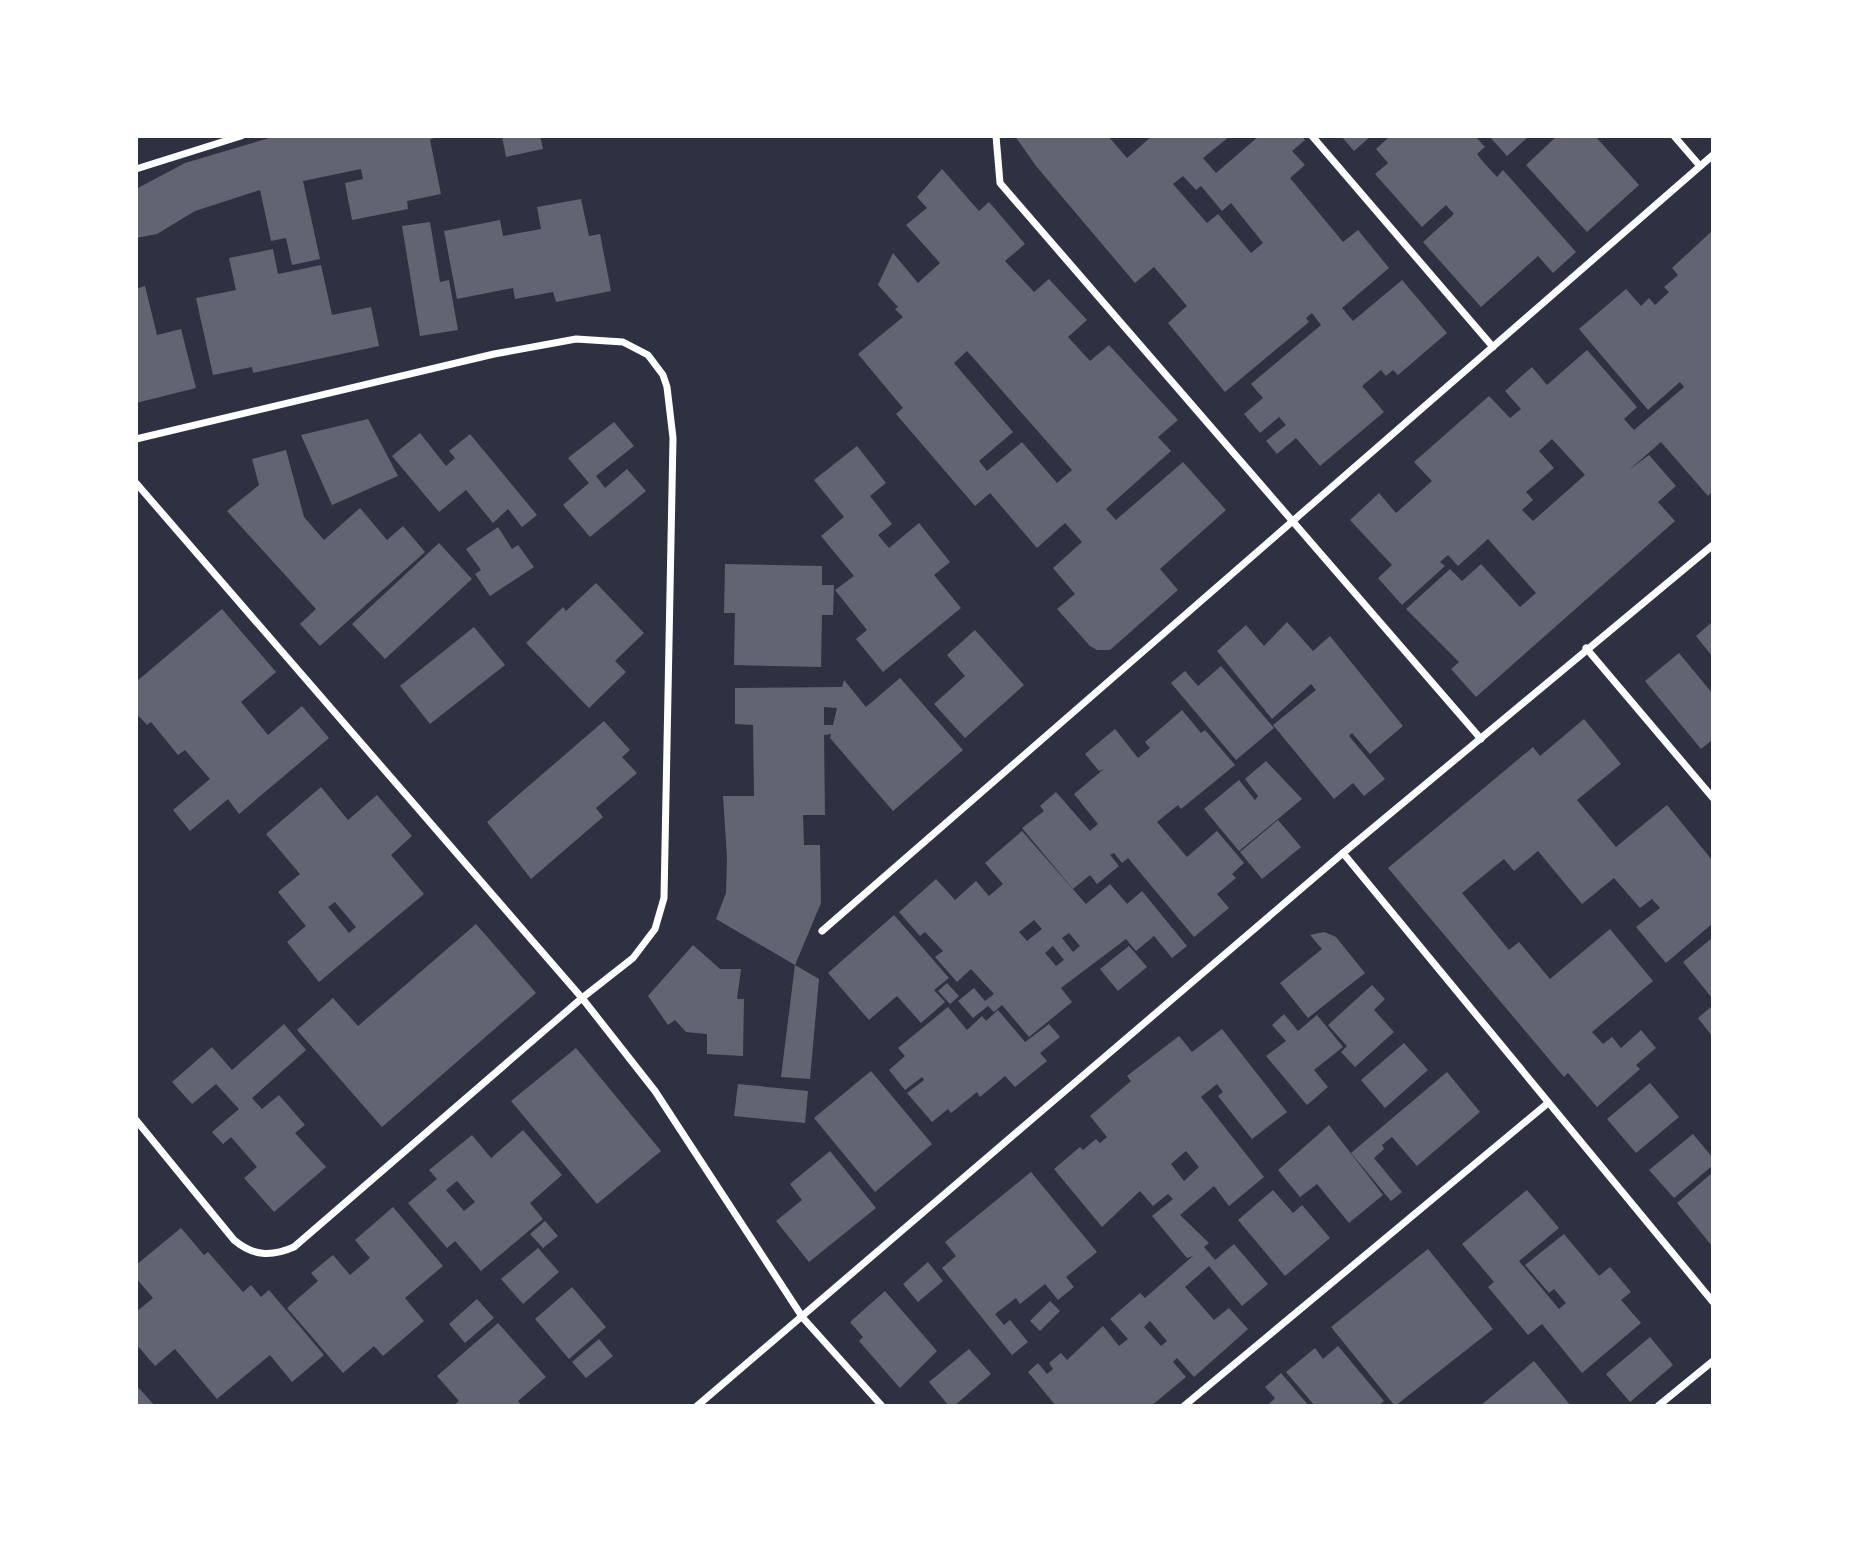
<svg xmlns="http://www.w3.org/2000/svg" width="1849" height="1542" viewBox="0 0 1849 1542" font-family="'Golos Text',sans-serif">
  <rect width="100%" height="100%" fill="#2d3142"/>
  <g fill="#626471" fill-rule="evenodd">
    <path d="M276,136h161l-7,4 11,54 -34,7 1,8 -56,11 -7,-37 18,-4 -2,-10 -58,12 17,78 -28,6 -6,-27 -15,3 -11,-51 -65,21 -38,23 -21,4v-49l49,-26z"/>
    <path d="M502,136h38l3,13 -37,8z"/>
    <path d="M1015,136h93l19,22 25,-22h78l-27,22 13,15 43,-37h43l3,4 -13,11 13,14 -15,13 53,64 15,-12 31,38 -47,40 11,13 49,-41 45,53 -49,42 -5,-5 -7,6 -5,-6 -19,16 22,26 -64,54 -24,-28 -19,16 -11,-13 20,-16 -7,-8 -19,16 -16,-19 19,-16 -12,-14 70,-59 -9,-12 -6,5 3,4 -84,70 -57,-69 19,-17 -33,-39 -19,16 -99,-117zM1183,176l13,14 5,-4 21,25 9,-8 32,40 -12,10 -33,-39 -11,9 -34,-39z"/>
    <path d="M1341,136h30l-17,15z"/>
    <path d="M1390,136h85l10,11 -8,7 8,10 12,13 6,-7 73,82 -23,21 -15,-17 -57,51 -58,-65 31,-28 -8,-9 -24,22 -47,-53 13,-11 -12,-14z"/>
    <path d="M1489,136h40l-22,20z"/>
    <path d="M1557,136h38l44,49 -52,47 -61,-67z"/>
    <path d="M942,169l37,42 10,-9 36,42 -20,17 29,31 15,-13 38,41 -19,17 22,24 19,-16 69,75 -20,17 13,14 -65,58 10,11 67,-58 43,48 -66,59 18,21 -68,60h-13l-7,-4 -33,-37 18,-15 -22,-26 29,-26 -17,-19 -28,25 -47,-55 -15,13 -79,-92 7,-6 -45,-54 45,-37 -8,-8 3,-2 -20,-22 15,-32 25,30 22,-20 -34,-38 21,-17 -10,-11zM967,351l105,119 -15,13 -35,-41 -35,29 -8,-10 34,-29 -59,-69z"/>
    <path d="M581,199l8,37 11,-2 11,57 -55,11 -3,-10 -38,7 -2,-11 -56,11 -13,-68 56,-11 3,16 38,-7 -4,-22z"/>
    <path d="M430,222l10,60 9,-2 9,50 -38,6 -18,-110z"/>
    <path d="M1712,231v261l-4,4 -47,-54 -32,28 20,-15 27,31 -18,16 17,19 -199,176 -25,-28 8,-7 -53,-53 44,-40 12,12 19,-17 39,43 16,-14 -48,-54 -30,27 -10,-11 -8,7 5,4 -43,39 -24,-27 14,-13 -42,-45 29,-27 17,20 36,-32 -18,-19 75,-66 21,22 11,-9 -16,-18 27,-24 15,18 40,-35 50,57 -13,12 10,11 50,-43 -4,-5 -32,28 -69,-81 47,-40 15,17 8,-8 6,7 14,-13 -5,-5 14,-12 -6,-7zM1552,439l33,36 -52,46 -11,-11 11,-10 -7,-8 28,-24 -15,-17z"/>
    <path d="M273,249l5,25 43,-9 11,50 39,-8 8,39 -126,27 -1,-6 -39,8 -17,-77 40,-8 -7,-32z"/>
    <path d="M145,286l12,49 24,-6 15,59 -60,15v-114z"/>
    <path d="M368,419l30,57 -66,29 -31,-70z"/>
    <path d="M614,422l20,24 -38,30 9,12 22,-19 19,22 -56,46 -27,-32 26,-22 -21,-25z"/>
    <path d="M420,433l26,33 9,-8 -6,-7 21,-17 67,81 -15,12 -14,-18 -15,14 -27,-33 -27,22 -47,-56z"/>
    <path d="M857,446l29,37 -16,13 22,28 -14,11 11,13 30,-25 31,39 -16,13 27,33 -78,64 -27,-33 11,-9 -32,-40 19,-14 -33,-40 23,-19 -30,-37z"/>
    <path d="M286,450l18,67 20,23 36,-32 27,32 16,-14 22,26 -105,94 -20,-22 16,-15 -89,-98 32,-26 -7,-26z"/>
    <path d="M498,527l14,22 6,-4 16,22 -44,29 -15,-22 6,-4 -15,-21z"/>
    <path d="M439,543l33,36 -87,80 -33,-35z"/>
    <path d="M725,564l97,2v19h12l-1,30h-11l-1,52 -87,-2 1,-52h-11z"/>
    <path d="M596,583l48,50 -29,28 11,11 -37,36 -63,-65 37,-36 3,4z"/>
    <path d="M222,609l54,63 -35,30 27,33 34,-29 27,32 -90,76 -11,-15 -38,32 -17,-21 37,-31 -25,-29 -7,5 -27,-33 -4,3 -11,-12v-31z"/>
    <path d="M1287,622l26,29 17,-15 73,90 -33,28 -18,-21 -3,3 36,43 -21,17 -11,-13 -19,16 -61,-74 43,-35 -5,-6 -39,35 -55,-68 29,-26 18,21z"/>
    <path d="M1712,622v34l-16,-20z"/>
    <path d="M474,627l31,38 -75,59 -30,-38z"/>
    <path d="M975,630l49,55 -59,53 -31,-34 31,-28 -18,-21z"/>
    <path d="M1679,653l33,40v47l-11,9 -56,-68z"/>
    <path d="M1221,666l53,62 -38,32 -65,-77 14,-12 13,15z"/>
    <path d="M900,678l63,72 -70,61 -63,-73 1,-4 -7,1 1,80h-22l1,30h16l1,58 -26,62 24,14 -9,100 -29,-2 14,-112 -79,-46 10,-26 1,-36 -4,-61h31l-1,-71 -18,-1v-36l107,-1 2,-7 22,27zM824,707l13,1 -4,17h-9z"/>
    <path d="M1182,710l19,23 4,-3 30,35 -54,44 -3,-4 -21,17 30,35 30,-26 27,32 -12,11 4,4 -19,16 12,14 -35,29 -66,-79 -6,5 -8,-10 -4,2 9,11 -22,18 -7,-9 -17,14 -51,-61 22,-17 -4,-5 16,-14 34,39 8,-7 -24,-30 30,-25 -5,2 -14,-17 30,-25 23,29 12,-10 -5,-6z"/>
    <path d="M1584,719l37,45 -44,36 39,47 51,-42 45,55v64l-46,39 -30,-36 24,-19 -8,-9 -12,9 -26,-30 -32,26 -44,-53 -24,20 -10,-12 -42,34 47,57 10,-8 31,37 60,-50 43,52 -61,51 11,12 9,-7 9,11 20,-18 15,18 -20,17 4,4 -43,38 -29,-34 -4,4 -176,-209 145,-121 7,9z"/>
    <path d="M604,721l26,29 -8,7 15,16 -41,35 7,9 -72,62 -44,-57z"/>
    <path d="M1266,761l36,38 -63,52 -35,-42 35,-29 16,20 3,-4 -13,-17z"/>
    <path d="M321,787l27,33 29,-25 35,41 -21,19 33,39 -105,88 -32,-40 19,-16 -28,-34 22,-18 -34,-40zM335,902l21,25 -7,6 -21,-26z"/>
    <path d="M1278,820l23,27 -39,32 -22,-27z"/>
    <path d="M1022,831l64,73 24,-20 17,20 15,-13 45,55 -15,12 -18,-22 -18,15 -10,-12 -65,49 11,14 -43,35 -27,-32 -8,7 -6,-6 -15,12 -15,-17 16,-13 11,13 9,-7 -23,-25 -14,13 -22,-25 8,-6 -18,-19 -5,4 -21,-24 37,-33 19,21 21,-19 13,15 14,-12 -18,-21zM1034,920l8,9 -15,12 -8,-9zM1069,933l11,13 -7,6 -11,-14zM1053,946l11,14 -8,6 -11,-13z"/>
    <path d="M894,915l55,63 -15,12 11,12 -24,21 -24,-27 -28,24 -41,-47z"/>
    <path d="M476,924l60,69 -154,134 -85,-97 36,-32 25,28z"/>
    <path d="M1324,932l12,5 29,36 -57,45 -28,-35 42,-34 -12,-14z"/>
    <path d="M1712,938v60l-29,-36z"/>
    <path d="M693,945l27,24h21l-4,30h7l-1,57 -36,-2v-20l-21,-2 -11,-12 -7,5 -20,-29z"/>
    <path d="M1129,946l18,21 -29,24 -18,-22z"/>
    <path d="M947,983l12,13 -9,8 -12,-13z"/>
    <path d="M1372,985l13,14 -11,11 20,22 -39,35 -14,-15 6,-6 -19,-21z"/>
    <path d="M1712,1006v30l-14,-18z"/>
    <path d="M948,1007l19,23 15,-14 4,5 12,-11 27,32 24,-18 11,13 -20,16 7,8 -32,26 -10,-11 -25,21 -3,-5 -26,21 -3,-4 -16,13 -25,-29 17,-13 -2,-3 -17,13 -16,-20 16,-14 -7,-8z"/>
    <path d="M1284,1014l14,17 19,-16 26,32 -29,23 14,17 -21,18 -41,-49 20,-15 -14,-16z"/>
    <path d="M284,1024l22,26 -54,48 10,11 17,-14 26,30 -10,8 31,34 -52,45 -30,-34 13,-11 -26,-30 -8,7 -11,-12 27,-23 -23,-25 -24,20 -20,-22 40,-35 20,23z"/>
    <path d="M1222,1029l65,83 -35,27 -34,-43 5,-4 -6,-8 -16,13 63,80 -35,29 -15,-20 -34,29 29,28 -5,4 11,13 19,-16 34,40 -26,22 -33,-40 -24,21 29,33 15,-12 19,21 -54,48 -17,-19 -4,4 13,15 -35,29h-95l-28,-34 10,-9 9,11 6,-5 -4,-6 12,-10 6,7 36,-34 16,20 9,-7 -18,-20 30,-26 5,5 48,-42 -6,2 -35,-42 21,-17 -5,-5 -15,12 -13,-15 -38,36 -48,-58 26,-22 3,3 13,-11 4,4 7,-6 -17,-21 41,-35 -4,-5 52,-40 13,16zM1186,1151l13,16 -15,14 -13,-17zM1150,1321l17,20 -6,5 -17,-19z"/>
    <path d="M1404,1043l24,27 -43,38 -24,-28z"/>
    <path d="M576,1048l85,103 -64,53 -86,-103z"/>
    <path d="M871,1071l61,73 -57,48 -61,-74z"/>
    <path d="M1447,1072l33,40 -63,54 -25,-29 -10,8 2,4 -10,9 28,34 -11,9 -40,-48z"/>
    <path d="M1650,1083l29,34 -43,36 -29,-34z"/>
    <path d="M738,1084l70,7 -3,32 -71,-7z"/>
    <path d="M1329,1125l54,70 -34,28 -32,-39 -17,13 -22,-27z"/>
    <path d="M523,1130l39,45 -32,28 13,16 -62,52 -26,-30 -8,7 -39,-45 29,-24 -8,-9 43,-35 19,23zM457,1181l18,21 -11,9 -18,-21z"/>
    <path d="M1693,1134l19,23v9l-38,32 -25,-28z"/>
    <path d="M830,1151l46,57 -67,54 -33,-41 26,-21 -12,-16z"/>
    <path d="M1031,1172l66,80 -31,25 8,10 -16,13 -13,-16 -25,20 -4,-6 -21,16 9,11 6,-5 18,22 -16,13 -70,-87 14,-12 -11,-14z"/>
    <path d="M1712,1173v73l-35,-43z"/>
    <path d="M1273,1190l20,23 9,-8 28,33 -45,38 -47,-56z"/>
    <path d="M1527,1190l32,38 -40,33 40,48 7,-6 -12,-14 -5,4 -24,-28 39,-31 35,42 11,-9 21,25 -10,8 20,23 -59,50 -40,-49 -14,11 -40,-48 6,-5 -32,-38z"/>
    <path d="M393,1207l50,59 -38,32 19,23 -41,35 -9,-10 -31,27 -56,-65 31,-27 -7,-8 22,-18 17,20 20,-17 -15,-18z"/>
    <path d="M545,1221l13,15 -15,12 -13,-14z"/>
    <path d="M181,1228l23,27 4,-3 35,40 8,-7 10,12 8,-7 55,65 -32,27 -22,-27 -53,44 -42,-50 -20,17 -19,-22v-32l17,-14 -17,-20v-13z"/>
    <path d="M538,1248l21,24 -36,32 -22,-25z"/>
    <path d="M1428,1249l65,80 -98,77 -64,-79z"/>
    <path d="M928,1262l15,19 -25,21 -15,-18z"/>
    <path d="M572,1287l34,40 -37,32 -34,-40z"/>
    <path d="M885,1291l52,60 -37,37 -41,-47 4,-4 -13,-15z"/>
    <path d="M477,1299l17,19 -29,25 -16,-19z"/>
    <path d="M1050,1301l10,10 -20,20 -10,-10z"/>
    <path d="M498,1323l48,54 -28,24 4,5h-69l6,-5 -22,-25z"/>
    <path d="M1650,1337l23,28 -43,37 -24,-28z"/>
    <path d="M599,1339l14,17 -27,22 -14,-16z"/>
    <path d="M1338,1346l46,55 -6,5h-63l-29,-34 29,-24 8,11z"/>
    <path d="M969,1349l22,25 -37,32h-5l-20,-24z"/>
    <path d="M1534,1361l37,45h-91z"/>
    <path d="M1281,1373l28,33h-42l8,-8 -10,-11z"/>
    <path d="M136,1385l19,21h-19z"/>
  </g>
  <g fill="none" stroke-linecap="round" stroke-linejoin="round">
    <g stroke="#fff" stroke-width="7">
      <path d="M996,136l4,47 481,556"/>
      <path d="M1312,136l181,211"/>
      <path d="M1674,136l26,30"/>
      <path d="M136,169l105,-33"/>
      <path d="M136,439l358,-85 82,-15 47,3 25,13 15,20 4,12 6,51 -9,460 -9,31 -22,29 -51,40 -288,249c-23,10 -41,9 -60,-7l-98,-120"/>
      <path d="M136,483l446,515 73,93 148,227 79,88"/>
      <path d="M1586,648l127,150"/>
      <path d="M1343,853l370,449"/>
      <path d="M822,931l891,-776"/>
      <path d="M697,1406l646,-553 370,-308"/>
      <path d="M1184,1406l364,-303"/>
      <path d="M1658,1406l55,-45"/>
    </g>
  </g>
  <rect width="1849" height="1542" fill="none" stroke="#ffffff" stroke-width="276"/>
</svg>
